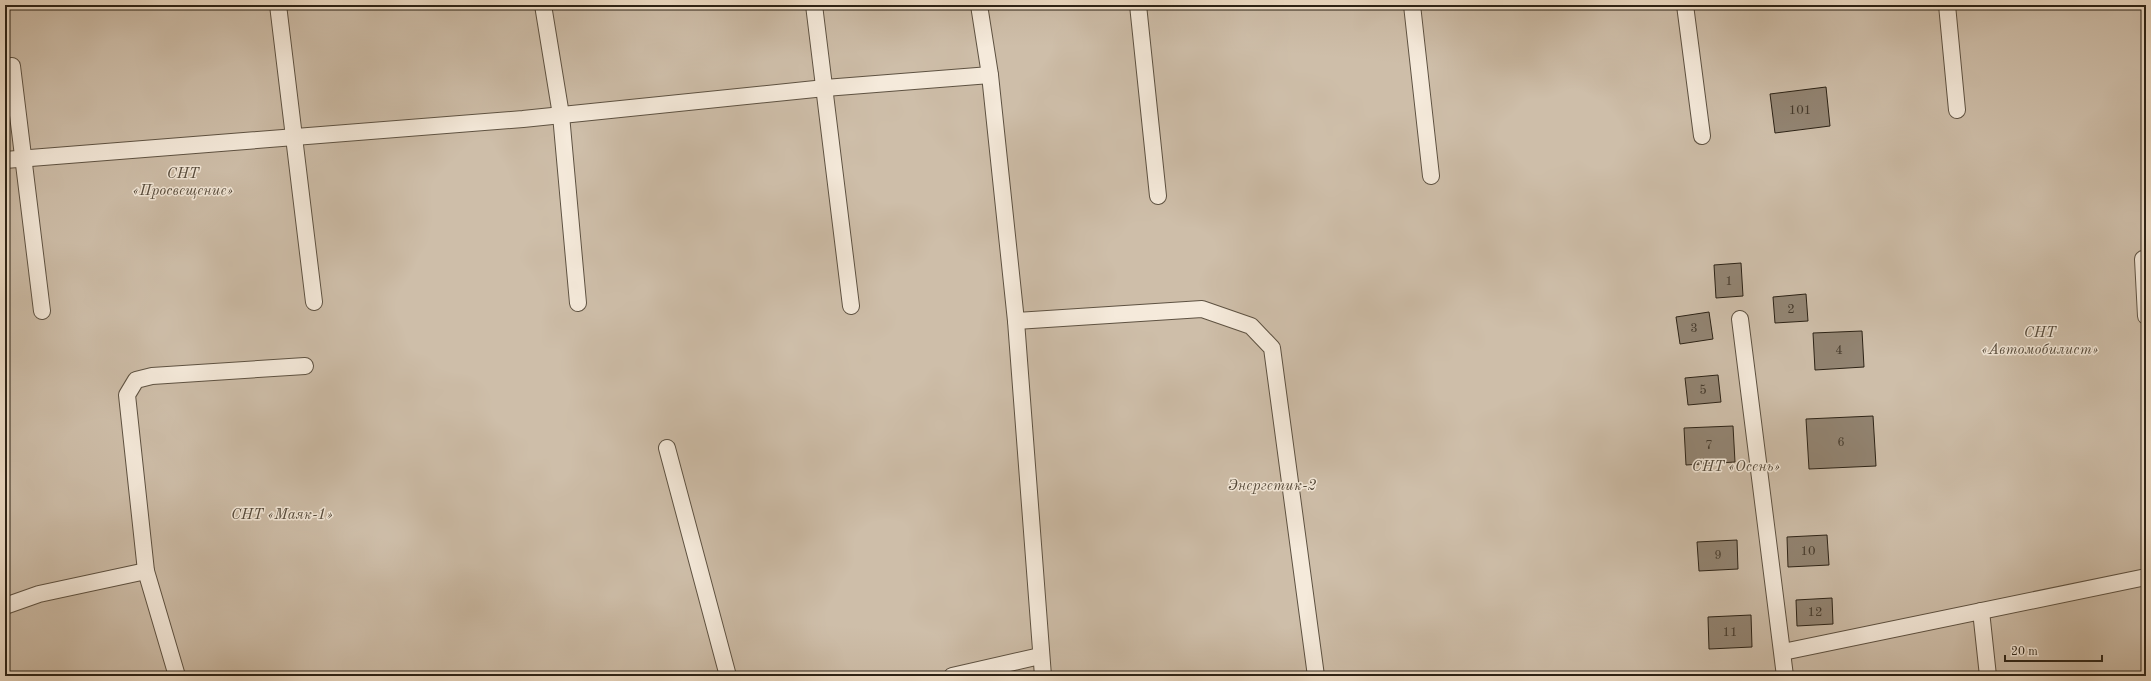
<svg xmlns="http://www.w3.org/2000/svg" width="2151" height="681" viewBox="0 0 2151 681" font-family="'Old Standard TT',serif">
  <rect width="100%" height="100%" fill="#efdec7"/>
  <filter id="stains"><feTurbulence type="fractalNoise" baseFrequency=".005" numOctaves="4"/><feColorMatrix values="0 0 0 0 .2 0 0 0 0 .09 0 0 0 0 .02 0 0 0 .5 -.17"/></filter>
  <radialGradient id="worn" r=".72"><stop offset=".6" stop-color="#630" stop-opacity="0"/><stop offset="1" stop-color="#630" stop-opacity=".3"/></radialGradient>
  <rect fill="#cebea9" stroke="#7e7060" x="5" y="5" width="2141" height="671"/>
  <g fill="#928472" stroke="#2d2316">
    <path d="M1826,87l4,39 -55,7 -5,-39z"/>
    <path d="M1741,263l2,33 -27,2 -2,-33z"/>
    <path d="M1806,294l2,27 -33,2 -2,-26z"/>
    <path d="M1709,312l4,27 -33,5 -4,-27z"/>
    <path d="M1862,331l2,36 -49,3 -2,-37z"/>
    <path d="M1718,375l3,27 -33,3 -3,-27z"/>
    <path d="M1873,416l3,50 -67,3 -3,-50z"/>
    <path d="M1733,426l2,36 -49,3 -2,-37z"/>
    <path d="M1827,535l2,30 -41,2 -1,-30z"/>
    <path d="M1737,540l1,29 -39,2 -2,-29z"/>
    <path d="M1832,598l1,26 -36,2 -1,-26z"/>
    <path d="M1751,615l1,32 -43,2 -1,-32z"/>
    <path d="M1830,672v4h-30v-2z"/>
  </g>
  <g fill="none" stroke-linecap="round" stroke-linejoin="round">
    <defs>
      <g id="lane">
        <path d="M278,5l36,297"/>
        <path d="M543,5l18,110 17,188"/>
        <path d="M814,5l37,301"/>
        <path d="M979,5l11,70 26,246 27,355"/>
        <path d="M1138,5l20,191"/>
        <path d="M1412,5l19,171"/>
        <path d="M1685,5l17,131"/>
        <path d="M1947,5l10,105"/>
        <path d="M12,66l30,245"/>
        <path d="M5,160l518,-41 302,-31 165,-13"/>
        <path d="M2143,259l3,57"/>
        <path d="M1740,319l45,357"/>
        <path d="M1016,321l186,-12 49,17 21,22 44,328"/>
        <path d="M667,448l61,228"/>
        <path d="M5,606l34,-12 107,-23"/>
        <path d="M1981,611l7,65"/>
        <path d="M1783,652l363,-75"/>
        <path d="M177,676l-31,-105 -19,-176 9,-15 16,-4 153,-10"/>
        <path d="M952,676l88,-20"/>
      </g>
    </defs>
    <use href="#lane" stroke="#5e5242" stroke-width="18"/>
    <use href="#lane" stroke="#f5eadb" stroke-width="16"/>
  </g>
  <g text-anchor="middle" dominant-baseline="central" stroke-width="3" stroke-linejoin="round" paint-order="stroke">
    <g font-size="13" fill="#463b2d">
      <text x="1800" y="110">101</text>
      <text x="1729" y="281">1</text>
      <text x="1791" y="309">2</text>
      <text x="1694" y="328">3</text>
      <text x="1839" y="350">4</text>
      <text x="1703" y="390">5</text>
      <text x="1841" y="442">6</text>
      <text x="1709" y="445">7</text>
      <text x="1808" y="551">10</text>
      <text x="1718" y="555">9</text>
      <text x="1815" y="612">12</text>
      <text x="1730" y="632">11</text>
    </g>
    <g font-size="15" font-style="italic" fill="#554a3b" stroke="#f5eadb">
      <text x="183" y="174">СНТ<tspan x="183" dy="17">«Просвещение»</tspan></text>
      <text x="2040" y="333">СНТ<tspan x="2040" dy="17">«Автомобилист»</tspan></text>
      <text x="1736" y="467">СНТ «Осень»</text>
      <text x="1272" y="486">Энергетик-2</text>
      <text x="282" y="515">СНТ «Маяк-1»</text>
    </g>
  </g>
  <rect width="2151" height="681" fill="none" stroke="#efdec7" stroke-width="20"/>
  <rect x="6" y="6" width="2139" height="669" fill="none" stroke="#2d2316" stroke-width="2"/>
  <rect x="10" y="10" width="2131" height="661" fill="none" stroke="#2d2316"/>
  <path d="M2005 655v6h97v-6" fill="none" stroke="#2d2316" stroke-width="2"/>
  <text x="2011" y="655" font-size="12" fill="#2d2316" stroke="#f5eadb" stroke-width="3" paint-order="stroke">20 m</text>
  <rect width="100%" height="100%" filter="url(#stains)"/>
  <rect width="100%" height="100%" fill="url(#worn)"/>
</svg>
